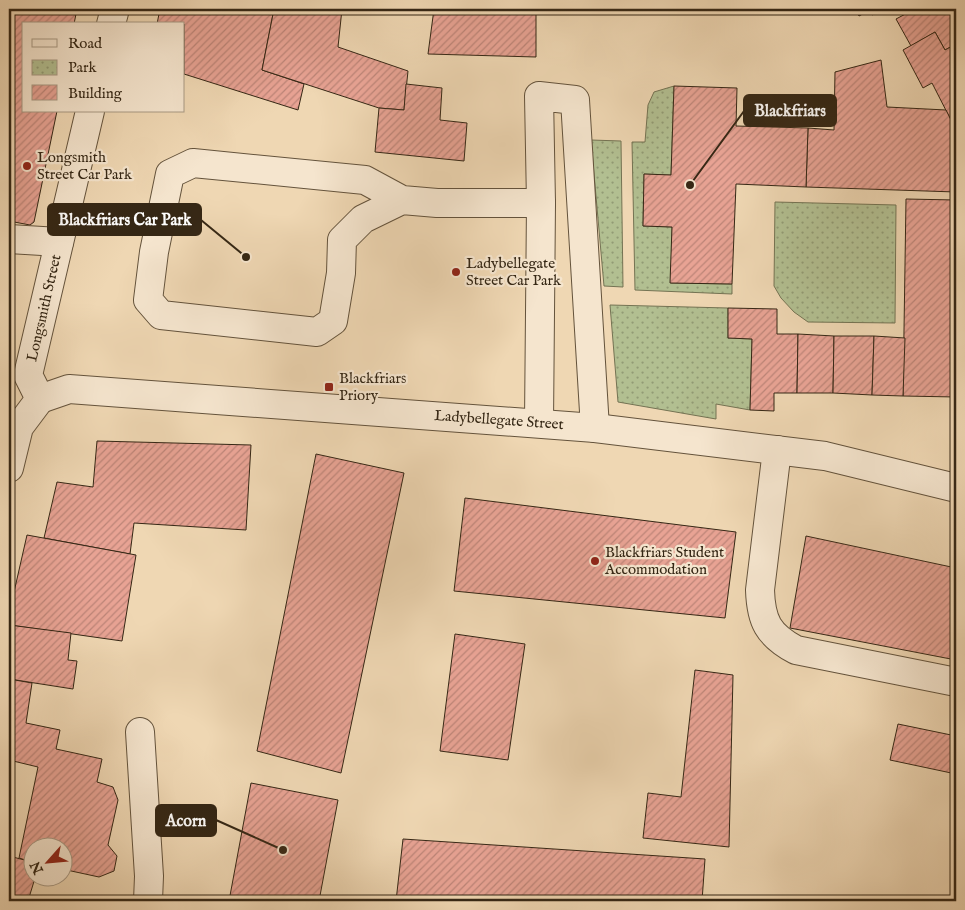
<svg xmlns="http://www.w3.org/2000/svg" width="965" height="910" viewBox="0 0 965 910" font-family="'IM FELL English',serif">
  <defs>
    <pattern id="park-dots" width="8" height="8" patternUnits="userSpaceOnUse" patternTransform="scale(1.25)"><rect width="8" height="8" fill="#b2bf91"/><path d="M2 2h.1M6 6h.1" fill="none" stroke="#929b75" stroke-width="1.8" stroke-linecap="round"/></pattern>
    <pattern id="building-hatch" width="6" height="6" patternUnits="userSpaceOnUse" patternTransform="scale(1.25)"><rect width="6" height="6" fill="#e8a394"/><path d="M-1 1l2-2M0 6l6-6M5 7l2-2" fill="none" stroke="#bd8578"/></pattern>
  </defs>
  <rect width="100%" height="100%" fill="#efd7b3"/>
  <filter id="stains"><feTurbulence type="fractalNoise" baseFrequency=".004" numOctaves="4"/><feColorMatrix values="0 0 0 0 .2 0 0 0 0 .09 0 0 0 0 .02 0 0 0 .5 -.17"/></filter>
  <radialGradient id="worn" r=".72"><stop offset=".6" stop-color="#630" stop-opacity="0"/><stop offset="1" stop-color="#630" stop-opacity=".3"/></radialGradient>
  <g fill="url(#park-dots)" stroke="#747353">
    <path d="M674,86l-3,89 -27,-1 -1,52 29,1 -1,56 61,1v10l-97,-4 -3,-148h13l3,-37 6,-13z"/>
    <path d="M591,140l30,1 2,146 -19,-1z"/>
    <path d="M775,202l121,3 -1,118 -87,-1 -14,-10 -13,-14 -7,-12z"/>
    <path d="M610,305l118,3v30l24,1 -2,71 -34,-6v15l-98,-17z"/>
  </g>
  <g fill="url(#building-hatch)" stroke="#352715">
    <path d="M9,9h68l-3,15h-50v87h33l-23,111 -4,3 -21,-4z"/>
    <path d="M160,9h114l-12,61 42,14 -6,26 -114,-36v-50h-27z"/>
    <path d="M274,9h68l-4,38 70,24 -4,39 -25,-2 -117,-38z"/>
    <path d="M434,9h102v48l-108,-3z"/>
    <path d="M855,9h28l-11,6 -2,-5 -11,6z"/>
    <path d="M915,9h39l2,4v31l-11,6 -10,-18 -24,14 -15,-27z"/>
    <path d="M935,32l10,18 11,-6v86l-24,-47 -9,5 -20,-38z"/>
    <path d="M881,60l6,47 59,3 10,20v62l-150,-5 2,-59 26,2 1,-58z"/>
    <path d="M406,84l36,4 -2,32 27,3 -3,38 -89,-9 4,-44 25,2z"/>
    <path d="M674,86l63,2 -1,38 72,2 -2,59 -70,-3 -4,100 -62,-1 2,-56 -29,-1 1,-52 27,1z"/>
    <path d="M906,199l50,1v197l-53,-1z"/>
    <path d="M728,308l49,1v25h21l-1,59h-23v18l-24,-1 2,-71 -24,-1z"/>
    <path d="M798,334l36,2 -1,57h-36z"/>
    <path d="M834,336h40l-2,59 -39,-2z"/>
    <path d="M874,336l31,2 -2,58 -31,-1z"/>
    <path d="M97,441l154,4 -5,85 -112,-7 -4,31 -86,-16 13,-56 36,5z"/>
    <path d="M316,454l88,19 -63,300 -84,-22z"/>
    <path d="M465,498l271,34 -11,86 -271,-27z"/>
    <path d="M27,535l109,20 -14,86 -113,-16v-11z"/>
    <path d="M806,536l150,32v92l-166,-32z"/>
    <path d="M9,625l62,8 -3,27 9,1 -4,28 -64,-10z"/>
    <path d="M455,634l70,10 -17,116 -68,-9z"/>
    <path d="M695,670l38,5 -4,172 -86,-9 5,-45 33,4z"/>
    <path d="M9,679l23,4 -6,40 34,7 -4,19 46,10 -5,23 16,5 5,13 -10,45 9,11 -3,15 -15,6 -37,-8v-21h-30v14l-13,-4 19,-91 -29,-7z"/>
    <path d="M898,724l58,12v38l-66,-14z"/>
    <path d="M251,783l87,17 -19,101h-90z"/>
    <path d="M403,839l302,20 -3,42h-306z"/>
    <path d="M9,856l23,6v16h3l-7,23h-19z"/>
  </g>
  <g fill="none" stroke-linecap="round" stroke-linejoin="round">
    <defs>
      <g id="minor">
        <path d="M111,24l4,-15"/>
        <path d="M402,200l-39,19 -21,21 -1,33 -8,48 -16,11 -156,-17 -13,-15 6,-48 16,-78 23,-11 172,17 37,20 35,3h104"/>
        <path d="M9,239l50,3"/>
        <path d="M40,399l29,-10 526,39 230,28 131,32"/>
        <path d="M539,423l2,-220 -2,-107 36,4 20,328"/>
        <path d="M777,450l-17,140c1,31 8,45 36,60l160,32"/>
        <path d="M9,468l10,-41 21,-28 -12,-24 62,-264"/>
        <path d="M140,732l9,144 -1,25"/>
      </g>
    </defs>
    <use href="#minor" stroke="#64533c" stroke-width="30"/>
    <use href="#minor" stroke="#f5e5ce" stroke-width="28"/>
  </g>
  <g fill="#8f2418" stroke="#f5e5ce" stroke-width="2">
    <circle cx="27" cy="166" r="5"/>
    <circle cx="456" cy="272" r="5"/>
    <rect x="324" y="382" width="10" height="10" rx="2.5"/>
    <circle cx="595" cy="561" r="5"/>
  </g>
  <g text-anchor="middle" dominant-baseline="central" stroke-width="4.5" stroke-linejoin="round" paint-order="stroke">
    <g font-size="15" fill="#352715" stroke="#f5e5ce" text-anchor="start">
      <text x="37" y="157">Longsmith<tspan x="37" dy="17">Street Car Park</tspan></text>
      <text x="466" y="263">Ladybellegate<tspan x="466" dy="17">Street Car Park</tspan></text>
      <text x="339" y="378">Blackfriars<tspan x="339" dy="17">Priory</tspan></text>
      <text x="605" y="552">Blackfriars Student<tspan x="605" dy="17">Accommodation</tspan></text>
    </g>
    <g font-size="15" fill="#352715" stroke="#f5e5ce">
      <text transform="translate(44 308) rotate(-77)">Longsmith Street</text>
      <text transform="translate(499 420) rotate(4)">Ladybellegate Street</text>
    </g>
  </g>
  <path fill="none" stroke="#352715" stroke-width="2" d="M690 185L744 111M246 257L201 220M283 850L216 820"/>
  <g fill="#352715" stroke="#f5e5ce" stroke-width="2">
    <circle cx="690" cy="185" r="5"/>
    <circle cx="246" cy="257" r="5"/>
    <circle cx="283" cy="850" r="5"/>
  </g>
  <g fill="#352715" stroke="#352715" stroke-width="2">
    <rect x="744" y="95" width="92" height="31" rx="5"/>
    <rect x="48" y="204" width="153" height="31" rx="5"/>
    <rect x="156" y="805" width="60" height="31" rx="5"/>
  </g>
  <g font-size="16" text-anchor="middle" font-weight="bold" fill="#fff">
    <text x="790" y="116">Blackfriars</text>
    <text x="125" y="225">Blackfriars Car Park</text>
    <text x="186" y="826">Acorn</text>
  </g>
  <rect width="965" height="910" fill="none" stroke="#efd7b3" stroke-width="30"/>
  <rect x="10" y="10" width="945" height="890" fill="none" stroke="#352715" stroke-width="2.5"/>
  <rect x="15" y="15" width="935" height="880" fill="none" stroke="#352715"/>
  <rect x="22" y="22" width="162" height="90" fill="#f5e5ce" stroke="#a89984"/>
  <rect x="32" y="39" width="25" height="8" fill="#f5e5ce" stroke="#a89984"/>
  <text x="68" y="48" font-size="15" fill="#352715">Road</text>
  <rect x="32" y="60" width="25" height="15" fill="url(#park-dots)" stroke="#a89984"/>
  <text x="68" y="72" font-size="15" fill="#352715">Park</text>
  <rect x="32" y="85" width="25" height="15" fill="url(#building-hatch)" stroke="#a89984"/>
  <text x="68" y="98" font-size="15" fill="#352715">Building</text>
  <g transform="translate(48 862) rotate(243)"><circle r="24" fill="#f5e5ce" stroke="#a89984"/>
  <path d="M0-4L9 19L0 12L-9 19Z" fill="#8f2418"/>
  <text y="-8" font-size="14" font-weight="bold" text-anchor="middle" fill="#352715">N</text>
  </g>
  <rect width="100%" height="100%" filter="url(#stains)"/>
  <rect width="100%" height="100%" fill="url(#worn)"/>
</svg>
